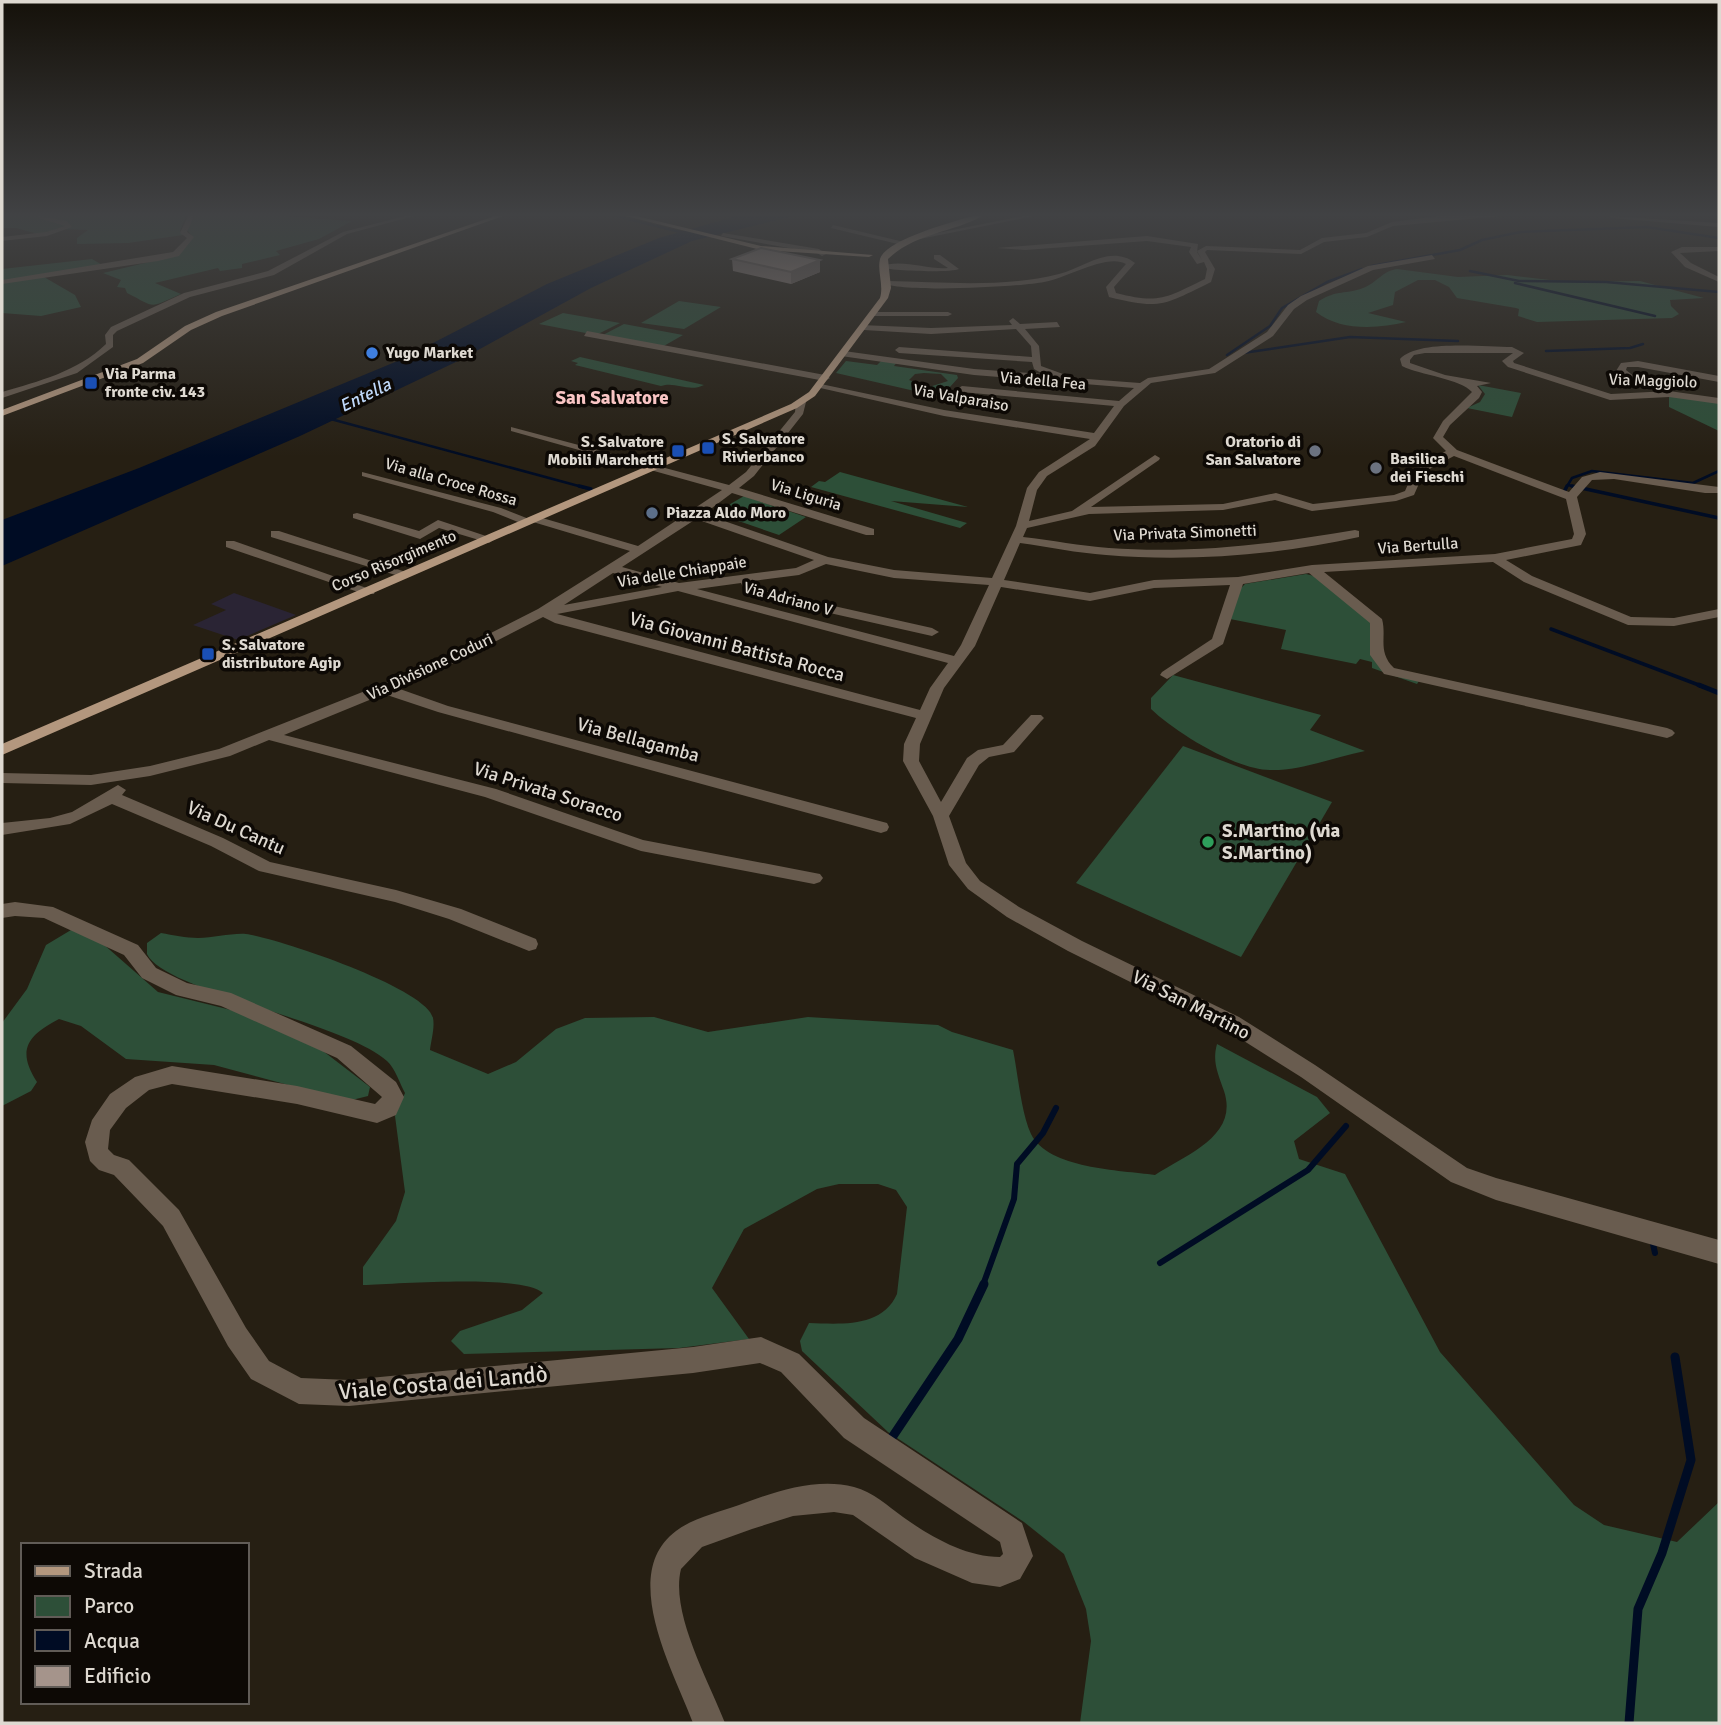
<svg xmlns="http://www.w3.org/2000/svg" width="1721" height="1725" viewBox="0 0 1721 1725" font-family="Signika,sans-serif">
  <rect width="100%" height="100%" fill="#261f13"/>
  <path fill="#2a2434" d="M234,593l62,22 -58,25 -45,-15 33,-15 -15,-6z"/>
  <g fill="#2d4f38" fill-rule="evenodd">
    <path d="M2,216h184l-6,15 3,4 -55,8 -51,1v-6l11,-8 -28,-1 -22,5 -22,-6h-14z"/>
    <path d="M195,216h88l69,5 -33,18 -43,12 4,4 -38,9v4l-22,3 -2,-3 -63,15 26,11c-34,15 -24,14 -54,-1l-2,-5 -8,-1 4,-7 -18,-7 67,-16 23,-19 -7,-10z"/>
    <path d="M92,259l12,7 -60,11 31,18 6,12 -40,9 -39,-3v-44z"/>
    <path d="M1397,269l61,8 49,-2 60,7 73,-1 64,17 -34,2 1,6 8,8 -7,4 -135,4 -19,-6 1,-7 -3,-1 -59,-10 -8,-11 -14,-7h-17l-23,12 -2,13 -25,8 38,9c-29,7 -66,9 -90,-10l3,-11c19,-12 26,-6 44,-13 14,-5 19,-17 34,-19z"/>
    <path d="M679,301l42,6 -37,22 -43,-6z"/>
    <path d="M563,313l57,10 -24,12 -57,-11z"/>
    <path d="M624,324l59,11 -21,12 -61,-11z"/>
    <path d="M580,357l124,28c-16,8 -28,-4 -43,1l-86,-21 3,-2 -7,-2z"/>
    <path d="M882,360l15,2 -3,4 63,9 1,3 -17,19 -105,-24 10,-12 31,4zM924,373l17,1 7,7 -19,6 -20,-7 6,-6z"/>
    <path d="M1478,385l43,8 -9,24 -45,-9 13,-6 5,-8z"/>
    <path d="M1669,396l50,6v29l-50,-24z"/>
    <path d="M840,472l128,35 -77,-6 76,22 -7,5 -149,-41 8,-6 6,1z"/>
    <path d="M744,496l62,21 -27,18 -64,-22z"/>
    <path d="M1306,574l8,2 58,44 6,45 41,16 -2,3 -45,-16v-6l-12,-3 -4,5 -75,-15 5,-19 -56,-11 10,-30 5,-5z"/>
    <path d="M1173,675l148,40 -11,15 55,21c-29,6 -65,20 -95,19 -34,0 -95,-38 -119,-61v-11z"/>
    <path d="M1183,746l149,56 -91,155 -165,-74z"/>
    <path d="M71,930l31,13 56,49 77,19 88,40 47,36 -2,9 -20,5 -134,-36 -88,-6 -45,-33 -22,-7c-31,16 -43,31 -22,63l-6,9 -29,15v-83l25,-34 19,-44z"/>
    <path d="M161,933c12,2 25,5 37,5 16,0 33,-5 48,-4 31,4 181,54 187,84 2,9 -2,23 -3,32l58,24 28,-12 40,-33 29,-11 69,-1 54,15 100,-15 130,8 14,7 61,18c5,24 8,62 18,84 17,35 89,36 124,41 32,-21 84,-39 69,-84 -6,-18 -12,-29 -7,-47l100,53 13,16 -36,28 5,18 46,15 95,178 134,153 30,20 73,17 42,-40v221h-639l11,-82 -5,-32 -22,-55 -40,-32 -136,-90 -86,-81 -2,-10 9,-18c31,1 73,5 88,-29l10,-87 -11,-17 -18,-6h-39l-22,5 -73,40 -32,59 37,51 -70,9 -215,6 -13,-13 9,-10 62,-21 21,-17c-22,-19 -145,-9 -180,-8v-18l33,-46 9,-29 -10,-76 10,-23c-5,-9 -10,-25 -18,-32 -45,-40 -223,-70 -240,-107v-11z"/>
  </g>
  <path fill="#000c24" d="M737,216h56l-101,25 -101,47 -133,73 -158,75 -298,130v-46l137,-52 261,-108 147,-76 112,-46z"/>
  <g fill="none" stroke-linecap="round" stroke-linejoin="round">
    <g stroke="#000c24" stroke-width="2.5">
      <path d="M616,216l68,17"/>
      <path d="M1371,266l89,-16 22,-10 38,-8 127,-5 72,11"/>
      <path d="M1470,271l49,10 87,1 113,10"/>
      <path d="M1515,283l140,33"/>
      <path d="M1546,351l84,-3 13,-4"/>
      <path d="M1243,353l107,-16 108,4"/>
      <path d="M1227,355l43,-29 12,-18 45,-26 35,-13"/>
      <path d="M327,418l259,70"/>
      <path d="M1568,485l12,3"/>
      <path d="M1566,488l6,-10 20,-7 101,12 26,-12"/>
    </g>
    <g stroke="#000c24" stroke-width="3.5">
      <path d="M579,486l12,3"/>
      <path d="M1572,486l147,32"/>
      <path d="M1565,490l2,-4"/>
      <path d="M1551,629l153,58"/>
    </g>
    <path stroke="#000c24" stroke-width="5" d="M1699,685l20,8"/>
    <g stroke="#000c24" stroke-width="6">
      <path d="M1653,1244l2,9"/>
      <path d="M1160,1263l148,-93 38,-44"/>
      <path d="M983,1285l31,-86 3,-35 26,-31 13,-25"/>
    </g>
    <g stroke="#000c24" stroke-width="9">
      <path d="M889,1442l69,-103 26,-55"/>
      <path d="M1629,1723l9,-114 24,-56 29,-93 -16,-103"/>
    </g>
    <g fill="#695c4f" fill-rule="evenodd">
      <path d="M39,216l28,5 5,6 -25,9 -45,5v-4l44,-5 19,-6 -26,-8z"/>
      <path d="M188,216h6l-7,16 7,5 -15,19 -21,5 -156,23v-4l171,-28 14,-14 -7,-5z"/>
      <path d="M405,216h9l-67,18 -73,41 -84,22 -73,34 -4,4v12l-36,26 -75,25v-6c37,-11 75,-20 104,-48l-1,-9 6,-8 73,-34 84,-22 75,-39z"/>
      <path d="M1023,216h11l-124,25 -3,-2z"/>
      <path d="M1439,216h62l-108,10 -26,11 -43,5 -23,12 -94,-4 -2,2 10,17 -4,13c-47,23 -50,28 -102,15l-3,-10 20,-23c-19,-11 -59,14 -82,18 -25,5 -142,11 -161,1l4,-2c57,1 116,7 172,-7 25,-6 51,-30 76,-11l-21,24 2,6c43,11 50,5 89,-14l2,-10 -3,-7 -7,2 -8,-12 2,-5 -44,-6 -122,9 -28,-2 150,-12 51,8 -1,8 5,8 -5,-9 9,-5 94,4 22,-12 44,-5 26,-11z"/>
      <path d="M1608,216l111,7v4l-108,-9z"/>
      <path d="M833,225l71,17 2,1 -4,2 -71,-17z"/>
      <path d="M723,233l96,16 7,5 -4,2 -5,-3 -96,-17z"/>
      <path d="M1682,247h37v4l-39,2 11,10 28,14v5l-34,-15 -14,-15z"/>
      <path d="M934,255h6l19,14c-8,4 -70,2 -79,-2 20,-9 47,3 68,1l-14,-9z"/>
      <path d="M1432,255l3,4 -62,11 -66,30 -13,9 -21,27 -58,37 -64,10 -27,23 -29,40 -48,30 -10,14 -8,31 43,-10 83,-56 5,3 -1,2 -68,47 132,-3 53,-11 37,11 81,-9 11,-4 10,-23 31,-17 -13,-13 10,-17 29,-29c-11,-13 -52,-17 -70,-26l-2,-7c18,-20 85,-12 112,-12l12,6 -11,8 1,2 97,31 58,-3 50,7v6l-50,-7 -59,3 -102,-33 -6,-6 11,-8h-88l-11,2 -4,5v3l35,12 46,8 -14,3 5,6 -3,6 -29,27 -7,12 14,13 112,42 13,-15 18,-5 119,15v6h-14l-91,-14 -22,1 -15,17 9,37 -5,11 -75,15 26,16 99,41 43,1 45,-9v8l-45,9 -46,-1 -104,-43 -31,-20 -169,10 58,47c5,18 -5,33 12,49l273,60 5,2 3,3 -3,3 -5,2 -283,-64 -14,-19v-32l-61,-50 -66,11 -20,60 -56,35 -7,-4 2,-3 50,-33 18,-54 -76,3 -64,13 -89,-14 -26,59 -31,42 -24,56 -1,17 22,41 26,-44 11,-8 25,-5 28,-30h10l3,3 -3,3 -27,31 -25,5 -10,8 -30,51 17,47 14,18 39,26 63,34 157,76 76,48 152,103 29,10 223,62v24l-223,-64 -45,-18 -150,-105 -76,-48 -157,-78 -61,-34 -39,-28 -19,-24 -16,-49 -30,-55 1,-17 12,-26 -361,-95 -12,-6 -115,59 -31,12 51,18 439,117 2,4 -2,4 -6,2 -443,-121 -54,-18 -100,41 212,54 147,51 177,34 3,4 -3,4 -6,2 -173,-33 -156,-54 -216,-57 -39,16 -80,20 -59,9 -89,-2v-10l89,2 59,-9 69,-17 199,-79 120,-61 92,-58 -97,-29 -10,2 -30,-12 -131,-36v-4l139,36 28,11 10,-2 99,29 84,-56 -211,-59v-4l218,58 17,-13 49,-60 1,-10 5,-3 5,3 -3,12 -49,62 -15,12 135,41v6h-8l-134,-42 -28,21 124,43 66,13 98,8 24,-52 11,-38 12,-16 51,-33 -146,-23 -128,-29v-4l128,27 150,23 20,-27 -152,-14 -5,-3 5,-3 157,15 15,-13 -160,-13 -133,-19 3,-5 130,18 69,5 -9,-5 -2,-7 -133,-9 -4,-3 4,-3 133,10 -1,-11 -15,-17 -85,5 -67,-4 -3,-5 70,3 81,-3 -3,-4 4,-3 7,6 37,-2 3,5 -35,2 14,17 2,20 33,12 66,5 8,-5 61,-9 58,-37 21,-27 13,-9 67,-30zM1454,456l112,43 8,35 -2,5 -77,15 -183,11 -74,12 -84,3 -64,13 -86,-13 16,-37c29,4 57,10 86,12 83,7 173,0 253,-18v-6l-4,-1c-81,14 -164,24 -246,18 -29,-2 -57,-8 -86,-11l4,-9 62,-14 134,-4 52,-10 37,11 84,-10 18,-6 10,-23zM696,519l118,41 -18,8 -117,15 -57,-16zM826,564l68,14 95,7 -28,60 -7,11 -257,-67 44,-6 5,10 13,4 173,39 7,-4 -7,-4 -165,-37 -11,-4 -3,-6 46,-6zM613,573l49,14 -98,18zM678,591l270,72 -18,25 -10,22 -363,-96z"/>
      <path d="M874,312h74l4,2 -4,2h-77z"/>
      <path d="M587,331l238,44 5,3 -5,3 -241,-45z"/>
      <path d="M1638,361l81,15v6l-81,-15h-11l-1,3 14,11 29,6 -5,3 -30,-5 -18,-14 5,-8z"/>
      <path d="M357,513l62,18 19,-11 57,19 -6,4 -50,-15 -19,11 -67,-21v-4z"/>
      <path d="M271,531h8l133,43 -10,3 -131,-40z"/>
      <path d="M226,541h8l141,50 -1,3h-10l-138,-47z"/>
      <path d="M118,785l8,5 -4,5 101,43 47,24 126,28 65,19 75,30 2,5 -2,5 -7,2 -80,-32 -54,-17 -136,-31 -48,-25 -99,-42 -42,20 -68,11v-12l48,-5 22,-6z"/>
      <path d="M15,902l38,5 85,38 18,23 31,15 44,10 120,53 45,36 8,15 -8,18 -19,8 -80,-19 -125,-20 -23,6 -23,18 -16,22 -2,19 6,6 15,5 50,50 67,118 23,33 32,17 48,2 344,-33 68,-10 38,17 65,64 158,105 11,33 -13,23 -20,8 -28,-4 -57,-25 -62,-43 -19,-3 -41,4 -41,13 -50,18 -21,22c-11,44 28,112 44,154h-32c-19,-51 -75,-149 -17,-192 17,-13 43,-19 63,-26 35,-13 77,-28 115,-18 19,5 34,19 49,30 28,20 63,40 97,40l3,-3 -3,-12 -156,-104 -63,-66 -21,-9 -67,10 -344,33 -50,-2 -48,-25 -23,-33 -65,-120 -49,-51 -15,-5 -9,-9 -5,-19 7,-22 18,-26 25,-17 37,-11 125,20 78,18 7,-7 -45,-39 -116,-52 -45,-11 -34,-17 -18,-23 -80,-37 -29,-2 -13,2v-14z"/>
    </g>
    <g fill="#b3977e" fill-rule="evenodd">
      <path d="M495,216h8l-281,100 -31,14 -48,33 -141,53v-6l135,-51 48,-33 31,-14z"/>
      <path d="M626,216h10l125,30 112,9 -4,2 -108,-7z"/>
      <path d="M973,216h9c-30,17 -67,17 -94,43l3,29 -3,10 -73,98 -18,12 -795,347v-11l789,-340 18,-12 71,-94c4,-13 -3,-27 0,-39 5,-19 72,-37 93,-43z"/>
    </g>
  </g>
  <path fill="#8e7f78" d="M732,259l88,1v12l-29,12 -58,-13z"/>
  <path fill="#746861" d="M820,260v12l-29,12v-12z"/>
  <path fill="#a5948b" stroke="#746861" stroke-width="2" d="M761,248l59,12 -29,12 -59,-13z"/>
  <linearGradient id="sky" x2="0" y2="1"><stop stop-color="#15110a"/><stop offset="0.47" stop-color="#414244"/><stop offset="1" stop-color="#414244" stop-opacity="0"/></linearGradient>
  <rect width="1721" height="457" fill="url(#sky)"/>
  <circle fill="#3f7fe0" stroke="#0d0905" stroke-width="2.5" cx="372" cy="353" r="7"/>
  <g fill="#1a4fb4" stroke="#0d0905" stroke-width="2.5">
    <rect x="84" y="376" width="14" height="14" rx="3.5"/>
    <rect x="701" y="441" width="14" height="14" rx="3.5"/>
    <rect x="671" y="444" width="14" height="14" rx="3.5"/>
    <rect x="201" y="647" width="14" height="14" rx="3.5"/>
  </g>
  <g fill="#6b7280" stroke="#0d0905" stroke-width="2.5">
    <circle cx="1315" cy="451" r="7"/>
    <circle cx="1376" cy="468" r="7"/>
  </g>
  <circle fill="#5c6f8a" stroke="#0d0905" stroke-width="2.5" cx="652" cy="513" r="7"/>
  <circle fill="#2e9e5b" stroke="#0d0905" stroke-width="2.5" cx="1208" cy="842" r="7"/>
  <g text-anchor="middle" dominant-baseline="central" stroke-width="7" stroke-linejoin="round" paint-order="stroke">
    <g font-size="16" font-weight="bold" fill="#ded9d1" stroke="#0d0905" text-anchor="start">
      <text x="386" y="353">Yugo Market</text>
      <text x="105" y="374">Via Parma<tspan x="105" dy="18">fronte civ. 143</tspan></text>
      <text x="722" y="439">S. Salvatore<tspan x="722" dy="18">Rivierbanco</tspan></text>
      <text x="664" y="442" text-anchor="end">S. Salvatore<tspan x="664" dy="18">Mobili Marchetti</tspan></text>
      <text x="1301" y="442" text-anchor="end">Oratorio di<tspan x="1301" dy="18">San Salvatore</tspan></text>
      <text x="1390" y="459">Basilica<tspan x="1390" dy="18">dei Fieschi</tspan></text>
      <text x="666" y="513">Piazza Aldo Moro</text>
      <text x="222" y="645">S. Salvatore<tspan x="222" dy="18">distributore Agip</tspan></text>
    </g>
    <g font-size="16" fill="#ded9d1" stroke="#0d0905">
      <text transform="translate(1043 381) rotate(5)">Via della Fea</text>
      <text transform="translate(1653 381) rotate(2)">Via Maggiolo</text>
      <text transform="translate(961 398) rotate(10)">Via Valparaiso</text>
      <text transform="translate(451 482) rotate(16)">Via alla Croce Rossa</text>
      <text transform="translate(806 495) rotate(17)">Via Liguria</text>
      <text transform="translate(1185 533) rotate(-2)">Via Privata Simonetti</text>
      <text transform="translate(1418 546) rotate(-4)">Via Bertulla</text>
      <text transform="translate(394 561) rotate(-23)">Corso Risorgimento</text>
      <text transform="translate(682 572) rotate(-9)">Via delle Chiappaie</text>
      <text transform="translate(788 599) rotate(15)">Via Adriano V</text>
      <text transform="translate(430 667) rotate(-25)">Via Divisione Coduri</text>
    </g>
    <g font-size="18" font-style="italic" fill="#bfd8f9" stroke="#0d0905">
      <text transform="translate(365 395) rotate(-26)">Entella</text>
    </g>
    <g font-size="19" font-weight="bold" fill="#f9c5c4" stroke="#0d0905">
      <text x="612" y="398">San Salvatore</text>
    </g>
    <g font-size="19" fill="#ded9d1" stroke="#0d0905">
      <text transform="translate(737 647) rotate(15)">Via Giovanni Battista Rocca</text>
      <text transform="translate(638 740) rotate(15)">Via Bellagamba</text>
      <text transform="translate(548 792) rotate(18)">Via Privata Soracco</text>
      <text transform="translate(236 828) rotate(24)">Via Du Cantu</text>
      <text transform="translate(1191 1005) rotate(27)">Via San Martino</text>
    </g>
    <g font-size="19" font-weight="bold" fill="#ded9d1" stroke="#0d0905" text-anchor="start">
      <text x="1222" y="831">S.Martino (via<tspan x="1222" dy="22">S.Martino)</tspan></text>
    </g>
    <g font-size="23" fill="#ded9d1" stroke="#0d0905">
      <text transform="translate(443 1383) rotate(-5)">Viale Costa dei Landò</text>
    </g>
  </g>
  <rect width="1721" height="1725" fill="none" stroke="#ded9d1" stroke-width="7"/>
  <rect x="21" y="1543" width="228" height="161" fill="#0d0905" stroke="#615c57" stroke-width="2"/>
  <rect x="35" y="1566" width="35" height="10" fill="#b3977e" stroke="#615c57" stroke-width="2"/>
  <text x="84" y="1578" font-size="21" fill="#ded9d1">Strada</text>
  <rect x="35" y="1596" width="35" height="21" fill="#2d4f38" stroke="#615c57" stroke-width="2"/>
  <text x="84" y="1613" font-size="21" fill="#ded9d1">Parco</text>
  <rect x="35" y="1630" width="35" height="21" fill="#000c24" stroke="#615c57" stroke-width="2"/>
  <text x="84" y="1648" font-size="21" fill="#ded9d1">Acqua</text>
  <rect x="35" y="1666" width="35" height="21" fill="#a5948b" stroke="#615c57" stroke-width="2"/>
  <text x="84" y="1683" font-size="21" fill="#ded9d1">Edificio</text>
</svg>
